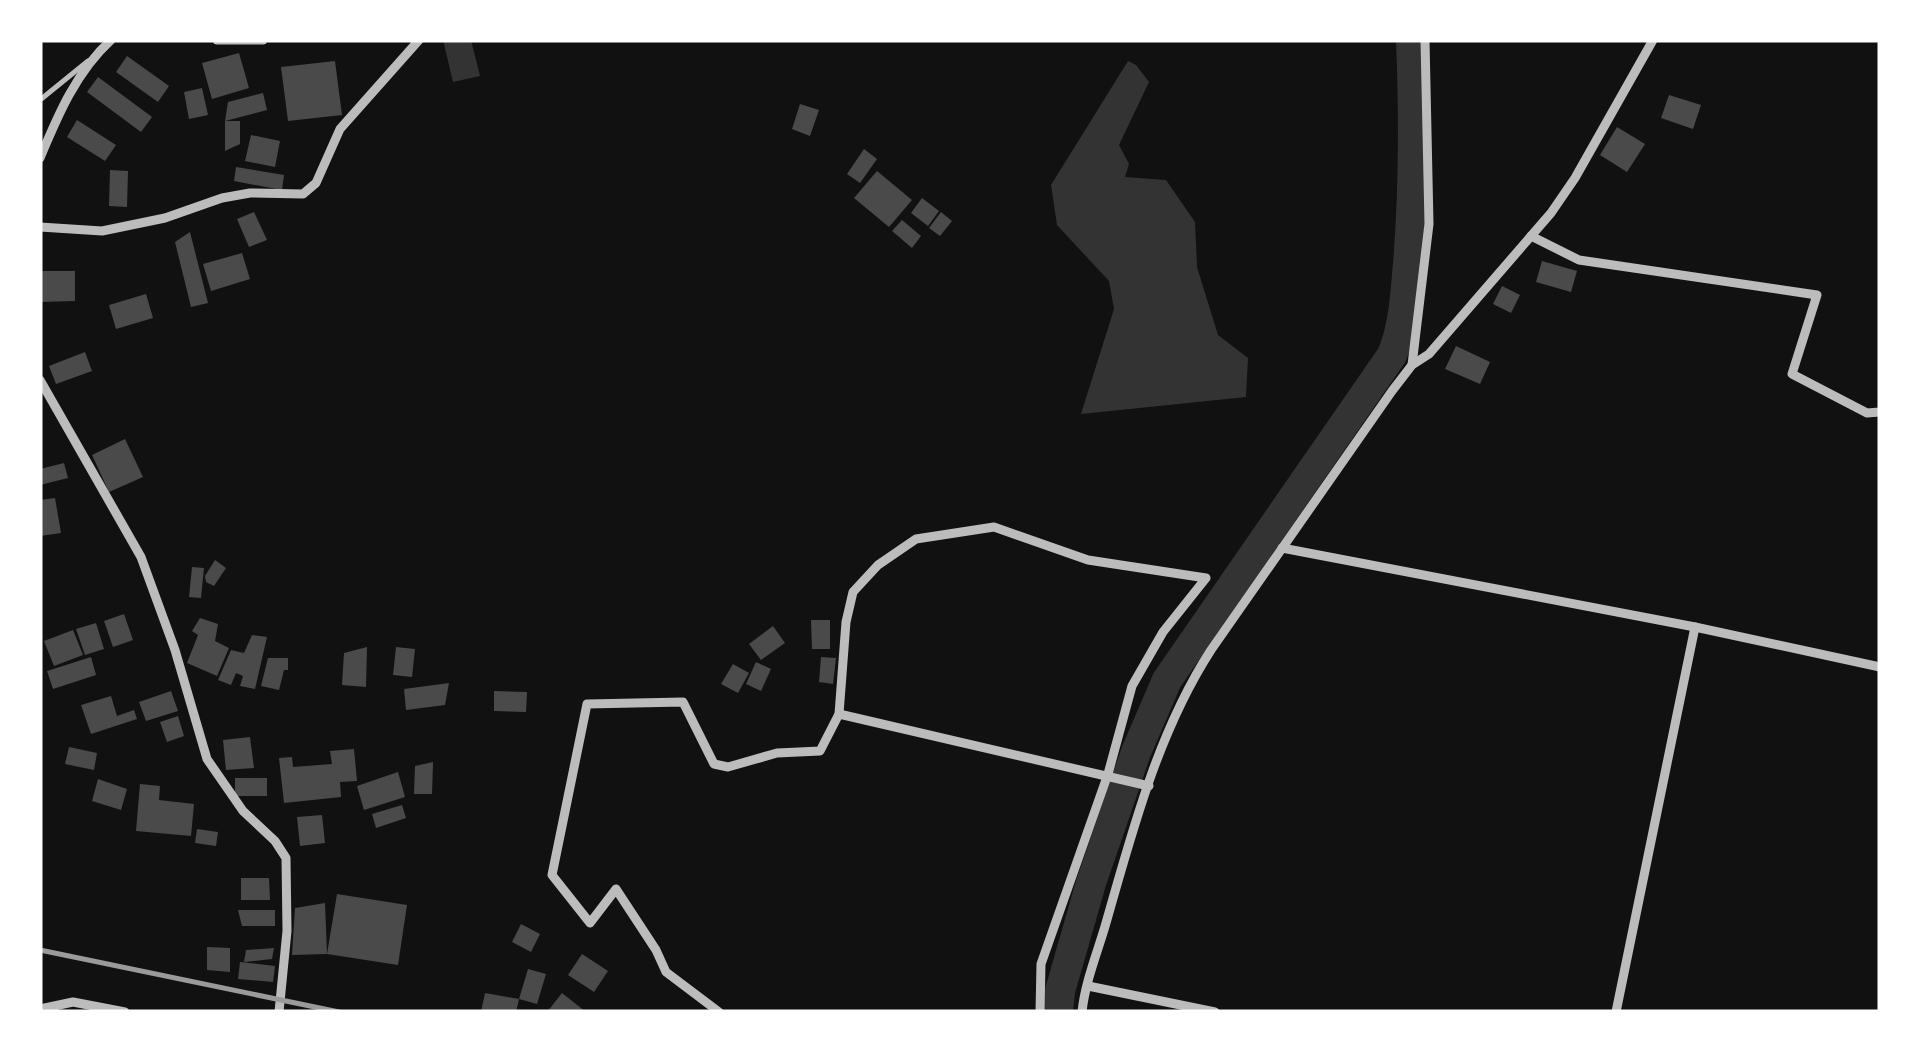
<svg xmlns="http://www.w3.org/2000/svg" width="1920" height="1052" viewBox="0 0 1920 1052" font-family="Ubuntu,sans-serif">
  <rect width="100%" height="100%" fill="#111"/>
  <g fill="#333">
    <path d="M443,40h28l9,36 -27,6z"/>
    <path d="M1128,61l8,4 13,17 -30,63 10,19 -4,13 41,3 29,42 2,45 21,68 30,23 -2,39 -165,17 33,-105 -5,-28 -52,-56 -6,-40z"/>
  </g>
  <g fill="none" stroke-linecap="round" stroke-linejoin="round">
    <path stroke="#333" stroke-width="30" d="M1058,1012l2,-21 31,-108 45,-131 31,-72 225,-325c12,-29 13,-59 16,-91 6,-74 6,-149 3,-224"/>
  </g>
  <g fill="#4a4a4a">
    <path d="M239,53l10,35 -37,11 -10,-36z"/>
    <path d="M127,56l42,30 -11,16 -42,-30z"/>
    <path d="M335,61l7,54 -54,6 -7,-54z"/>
    <path d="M98,77l54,40 -11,15 -54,-40z"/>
    <path d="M202,88l6,27 -19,4 -5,-27z"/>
    <path d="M263,93l4,17 -42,11h15v23l-15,7v-30l3,-19z"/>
    <path d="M1669,95l32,10 -8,24 -32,-11z"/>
    <path d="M800,104l19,6 -9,26 -18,-7z"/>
    <path d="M77,120l39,25 -11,16 -38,-24z"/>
    <path d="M1617,127l28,17 -18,28 -27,-17z"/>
    <path d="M251,135l29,6 -5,26 -30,-6z"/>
    <path d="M864,149l13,10 -17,24 -13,-9z"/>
    <path d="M236,167l48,8 -2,15 -48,-9z"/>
    <path d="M110,170l18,1 -1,36 -18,-1z"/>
    <path d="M877,171l35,29 -23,27 -35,-29z"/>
    <path d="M922,198l17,13 -11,15 -17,-13z"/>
    <path d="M254,212l13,28 -18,7 -12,-28z"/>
    <path d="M941,212l11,9 -12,15 -11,-8z"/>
    <path d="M902,220l19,16 -9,12 -20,-17z"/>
    <path d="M190,232l18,71 -17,4 -16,-65z"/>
    <path d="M242,253l8,26 -39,12 -8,-27z"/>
    <path d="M1542,261l35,10 -6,21 -35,-10z"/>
    <path d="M40,271h35v30l-35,1z"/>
    <path d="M1502,286l18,9 -9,18 -18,-9z"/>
    <path d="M146,294l7,24 -37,11 -7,-24z"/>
    <path d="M1456,346l34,16 -10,22 -35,-15z"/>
    <path d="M85,352l7,19 -36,13 -7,-18z"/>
    <path d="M125,439l18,38 -34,15 -17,-37z"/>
    <path d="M64,463l4,15 -28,7v-16z"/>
    <path d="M55,498l6,35 -21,3v-36z"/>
    <path d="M215,560l11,8 -12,18 -8,-4 -1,-6z"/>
    <path d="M192,567l12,1 -3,30 -12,-1z"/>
    <path d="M124,614l9,26 -20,7 -9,-26z"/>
    <path d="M200,618l18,6 -3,17 14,7 -12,28 -30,-13 11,-28 -6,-4z"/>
    <path d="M811,620h19v29h-18z"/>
    <path d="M96,623l8,26 -19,6 -9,-26z"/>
    <path d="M773,626l12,17 -24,17 -12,-16z"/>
    <path d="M73,630l10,25 -29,11 -10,-25z"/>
    <path d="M252,635l15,2 -12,52 -15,-3 3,-10 -7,-3 -5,12 -13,-5 13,-30 13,3z"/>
    <path d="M367,647l-1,40 -24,-2 2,-32z"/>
    <path d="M396,647l19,2 -3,28 -19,-2z"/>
    <path d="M91,657l5,18 -43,14 -6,-18z"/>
    <path d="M821,657l15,1 -3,26 -14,-2z"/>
    <path d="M268,658h20v12h-4l-5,20 -18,-4z"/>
    <path d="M756,662l15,7 -10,22 -15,-7z"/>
    <path d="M733,664l16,9 -11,20 -17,-9z"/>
    <path d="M449,683l-4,22 -39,5 -2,-21z"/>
    <path d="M171,691l7,20 -32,10 -7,-19z"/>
    <path d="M494,691l33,1 -1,20 -32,-1z"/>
    <path d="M111,696l6,20 17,-6 3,9 -46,15 -10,-29z"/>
    <path d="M178,716l6,20 -17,6 -7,-20z"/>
    <path d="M250,737l4,31 -28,2 -3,-30z"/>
    <path d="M69,747l28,6 -3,17 -29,-6z"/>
    <path d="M354,749l3,32 -17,1 1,15 -57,6 -5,-45 13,-1 1,10 39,-3 -2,-13z"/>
    <path d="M433,762l-1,32h-18l1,-28z"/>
    <path d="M398,772l7,25 -41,13 -7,-24z"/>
    <rect x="235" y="778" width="32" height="18"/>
    <path d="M98,779l29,10 -6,21 -29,-9z"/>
    <path d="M140,784l20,2 -1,14 35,4 -3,32 -55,-5z"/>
    <path d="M402,805l4,13 -30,10 -4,-14z"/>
    <path d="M322,815l3,28 -25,3 -3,-29z"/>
    <path d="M197,829l21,3 -2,14 -21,-3z"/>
    <path d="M241,878h28l1,22h-29z"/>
    <path d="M337,894l70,11 -9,60 -71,-11z"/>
    <path d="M325,903l2,51 -35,1 3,-47z"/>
    <path d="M238,910h37v16h-33z"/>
    <path d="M521,924l19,10 -9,18 -19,-10z"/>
    <path d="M207,947l23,1v24l-23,-2z"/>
    <path d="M274,948l-2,11 -28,3 2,-12z"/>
    <path d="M582,954l26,17 -14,21 -26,-17z"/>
    <path d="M240,962l35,4 -2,16 -35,-3z"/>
    <path d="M528,969l18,5 -9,30 -18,-5z"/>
    <path d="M485,993l34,6 -3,13h-35z"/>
    <path d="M562,993l24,19h-39z"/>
  </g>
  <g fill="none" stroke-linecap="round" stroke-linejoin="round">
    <path stroke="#bcbcbc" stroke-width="5" d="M40,100l48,-39"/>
    <g stroke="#bcbcbc" stroke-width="9">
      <path d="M217,40h46"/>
      <path d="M40,158c18,-43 36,-86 71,-118"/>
      <path d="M40,227l62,4 63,-13 57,-20 28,-5 53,1 13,-11 24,-54 79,-89"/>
      <path d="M1531,236l48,24 238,35 -25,79 75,39 13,-1"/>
      <path d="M1412,365l17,-141 -4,-184"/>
      <path d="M40,380l101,177 34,93 32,109 36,52 32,30 11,17 1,73 -8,81"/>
      <path d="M1282,548l413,79 185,40"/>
      <path d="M839,714l310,72"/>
      <path d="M1088,986l127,26"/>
      <path d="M40,1009l33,-7 52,10"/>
      <path d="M719,1012l-53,-40 -10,-22 -40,-61 -26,34 -38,-48 35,-171 96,-2 31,62 14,3 49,-14 43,-2 19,-37 7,-92 7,-30 25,-27 38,-26 78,-12 94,33 118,18 -43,54 -31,54 -24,88 -67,190 -1,48"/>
      <path d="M1082,1012c3,-30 16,-61 24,-89 27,-94 52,-191 105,-273l181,-259 20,-26 17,-11 122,-141 24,-35 78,-138"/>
      <path d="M1616,1012l79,-385"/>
    </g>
    <path stroke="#9a9a9a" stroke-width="5" d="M40,950l299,62"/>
  </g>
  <rect width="1920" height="1052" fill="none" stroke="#ffffff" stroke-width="85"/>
</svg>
